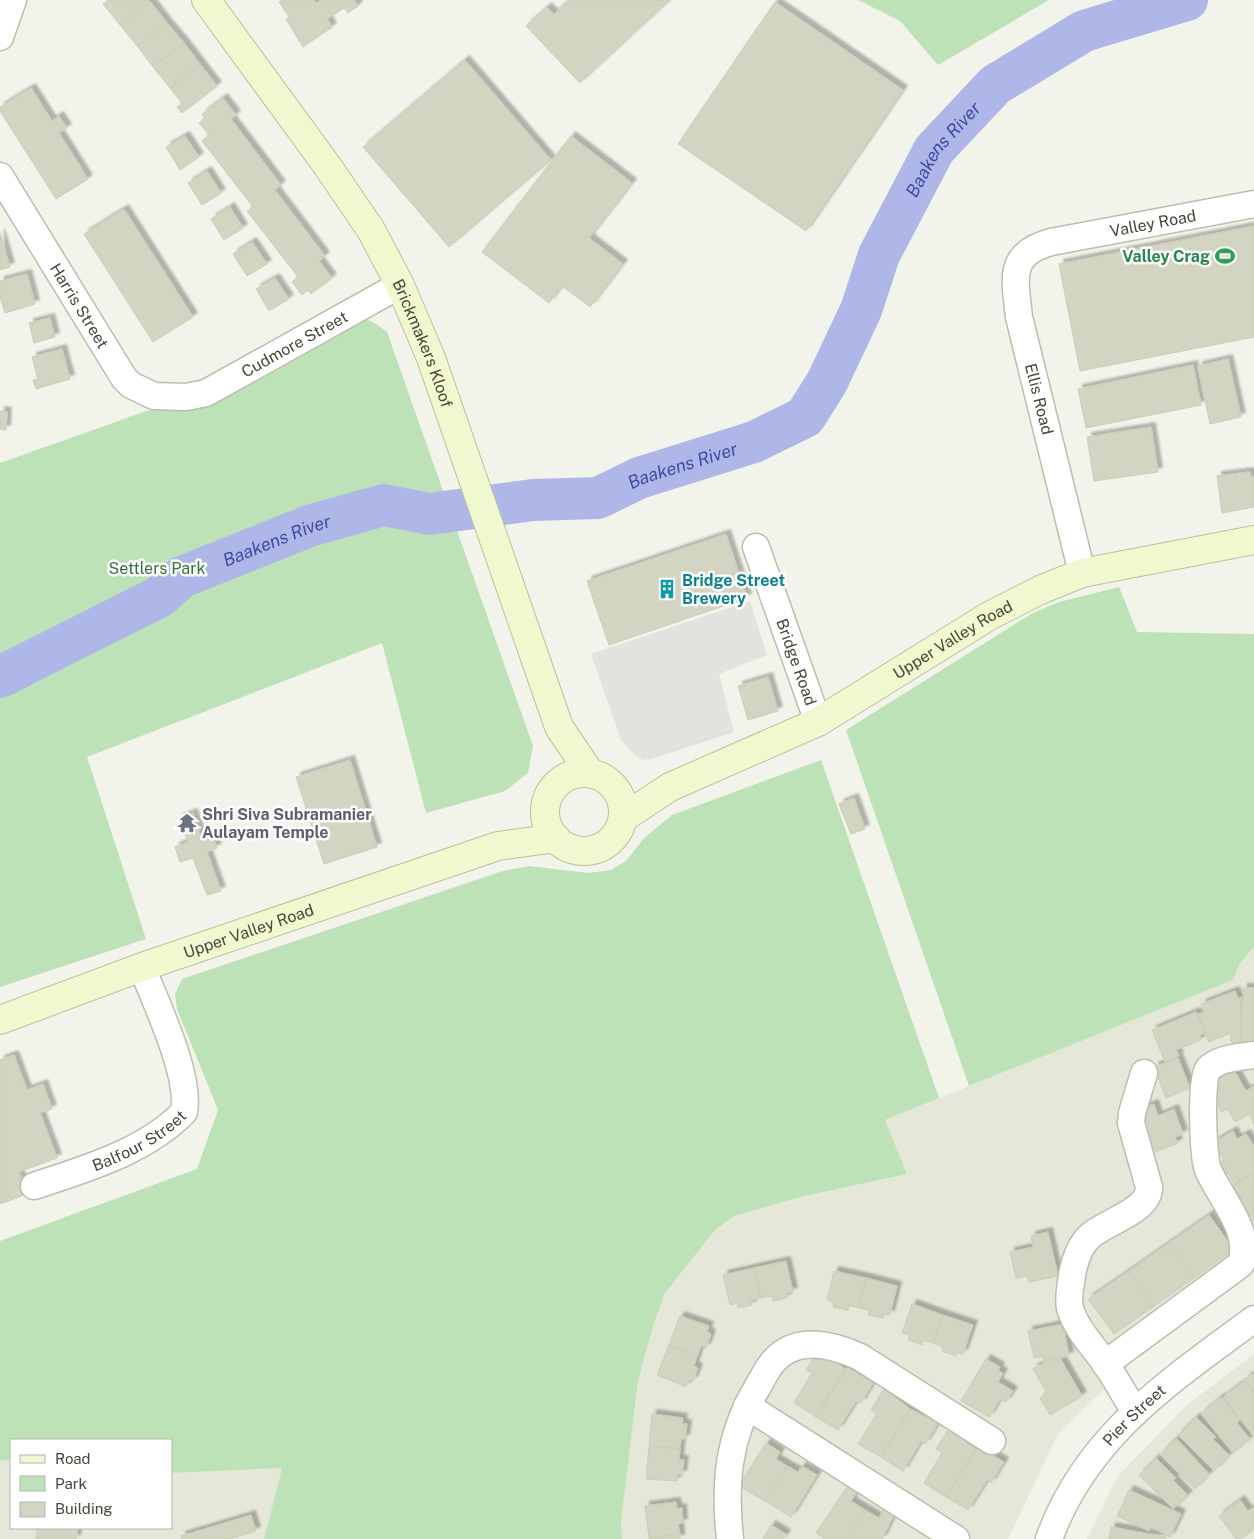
<svg xmlns="http://www.w3.org/2000/svg" width="1254" height="1539" viewBox="0 0 1254 1539" font-family="'Public Sans',sans-serif">
  <defs>
    <filter id="shadow"><feDropShadow dx="4.5" dy="-4.5" stdDeviation="1" flood-color="#0004"/></filter>
  </defs>
  <rect width="100%" height="100%" fill="#f2f3eb"/>
  <g fill="#e5e7d9">
    <path d="M1254,947v321l-97,70 -99,96 -50,105h-386l-1,-17 17,-141 16,-58 10,-30 50,-62 20,-15 66,-19 107,-23 -22,-54 348,-140 7,-17z"/>
    <path d="M1254,1354v185h-167l30,-62 71,-73z"/>
    <path d="M0,1460l11,1v67h160v-55l111,-5 -18,71h-264z"/>
  </g>
  <g fill="#bde2b8">
    <path d="M858,0h191l-111,65 -38,-44z"/>
    <path d="M352,312l24,12 11,8 146,414 -5,27 -23,18 -79,22 -44,-170 -295,114 59,182 -146,48v-524l186,-66z"/>
    <path d="M1119,587l18,45 117,2v313l-14,16 -7,17 -264,106 -123,-356 185,-116 28,-12z"/>
    <path d="M821,760l118,338 -54,22 22,54 -107,23 -66,19 -20,15 -49,62 -11,30 -16,58 -17,141 1,17h-358l18,-71 -111,5v-33h-160v21l-11,-1v-219l197,-72 21,-59 -41,-101 -2,-15 7,-15 321,-108 26,-5 59,7 23,-3 15,-9 18,-23 28,-23z"/>
  </g>
  <path fill="#e2e3de" d="M750,601l17,54 -48,19 15,58 -82,27 -9,1 -10,-7 -12,-13 -30,-86z"/>
  <g fill="none" stroke-linecap="round" stroke-linejoin="round">
    <path stroke="#afb7e8" stroke-width="42" id="s1" d="M0,677l159,-80 23,-20 130,-52 72,-20 45,9 104,-14 65,-2 41,-20 115,-36 51,-25 22,-35 34,-72 18,-55 55,-105 61,-65 89,-54 103,-31"/>
  </g>
  <g fill="#d3d4c1" stroke="#ccceb5" filter="url(#shadow)">
    <path d="M109,0h40l1,1 -30,24 -17,-21z"/>
    <path d="M282,0h32l2,3 5,-3h33l4,6 -10,7 -4,-5 -17,11 5,8 -29,20 -17,-28 3,-2 -10,-15z"/>
    <path d="M570,0h100l-90,83 -54,-57 21,-19 7,7z"/>
    <path d="M150,1l17,22 -30,23 -17,-21z"/>
    <path d="M775,2l128,88 -97,141 -128,-87z"/>
    <path d="M167,23l17,20 -31,24 -16,-21z"/>
    <path d="M184,43l16,21 -30,24 -17,-21z"/>
    <path d="M465,60l86,100 -102,87 -86,-100z"/>
    <path d="M200,64l17,22 -35,27 -5,-6 5,-4 -12,-15z"/>
    <path d="M31,88l21,33 7,-5 8,12 -8,5 29,46 -32,20 -56,-88v-4z"/>
    <path d="M223,98l13,17 -5,4 50,66 -6,5 50,66 -6,5 13,17 -21,16 -3,-4 -6,5 -10,-13 6,-5 -51,-66 6,-4 -51,-66 7,-6 -10,-12 6,-5 -3,-4z"/>
    <path d="M185,136l14,21 -19,13 -14,-23z"/>
    <path d="M571,136l61,47 -43,55 34,26 -33,43 -28,-21 -13,17 -67,-51z"/>
    <path d="M207,171l14,22 -19,12 -14,-22z"/>
    <path d="M230,207l13,21 -19,12 -13,-21z"/>
    <path d="M124,209l69,108 -40,25 -69,-108z"/>
    <path d="M1254,226v111l-174,34 -21,-107z"/>
    <path d="M0,233l10,34 -10,3z"/>
    <path d="M252,242l15,22 -20,12 -14,-22z"/>
    <path d="M27,274l8,30 -30,9 -5,-16v-16z"/>
    <path d="M275,278l14,21 -20,12 -13,-22z"/>
    <path d="M50,318l5,19 -21,6 -5,-20z"/>
    <path d="M62,349l8,30 -34,10 -3,-9 5,-1 -6,-22z"/>
    <path d="M1228,359l13,58 -31,7 -12,-58z"/>
    <path d="M1193,365l8,40 -115,23 -8,-39z"/>
    <path d="M0,411l7,1 -1,18 -6,-1z"/>
    <path d="M1151,427l7,45 -64,9 -7,-44z"/>
    <path d="M1250,472l1,5h3v30l-32,6 -5,-37z"/>
    <path d="M726,534l21,64 -138,47 -22,-64z"/>
    <path d="M768,677l10,34 -30,9 -10,-34z"/>
    <path d="M350,760l27,87 -53,17 -28,-87z"/>
    <path d="M854,798l11,31 -14,5 -12,-30z"/>
    <path d="M193,813l8,24 11,-3 5,14 -10,4 14,39 -14,4 -14,-37 -13,4 -5,-15 13,-5 -9,-24z"/>
    <path d="M1243,988h11v54h-13z"/>
    <path d="M1235,991l3,7 3,-1v45h-10v-9l-22,9 -11,-28 6,-2 -3,-8z"/>
    <path d="M1196,1012l9,21 -5,2 1,5 -25,10 3,6 -14,6 -13,-32z"/>
    <path d="M14,1055l13,35 16,-6 9,25 -12,4 17,45 -38,14 8,22 -27,10v-144z"/>
    <path d="M1178,1058l12,30 -24,10 -12,-31z"/>
    <path d="M1234,1070l12,21 8,-5v38l-5,-10 -14,8 -7,-13 -7,3 -4,-9 3,-2 -10,-17z"/>
    <path d="M1154,1104l4,12 16,-7 9,25 -8,3 3,6 -25,10 -17,-42z"/>
    <path d="M1233,1131l4,8 9,-5 8,12v27l-20,11 -6,-11 -5,3 -5,-10 7,-4 -11,-20z"/>
    <path d="M1254,1173v47l-6,3 -16,-37z"/>
    <path d="M1209,1215l25,35 -40,28 -25,-35z"/>
    <path d="M1048,1232l10,44 -29,6 -2,-6 -11,2 -6,-26 23,-5 -2,-11z"/>
    <path d="M1169,1243l25,35 -40,28 -25,-35z"/>
    <path d="M786,1261l7,31 -7,1 1,5 -14,3 -1,-5 -11,2 -7,-30z"/>
    <path d="M754,1268l7,30 -10,2 1,5 -14,3 -1,-5 -7,2 -7,-30z"/>
    <path d="M834,1271l32,7 -7,30 -10,-3 -1,5 -15,-3 1,-5 -7,-2z"/>
    <path d="M1129,1271l25,35 -40,28 -26,-35z"/>
    <path d="M866,1278l31,8 -7,29 -6,-1 -1,4 -15,-3 1,-5 -10,-2z"/>
    <path d="M912,1304l31,11 -10,28 -10,-3 -1,5 -14,-5 1,-5 -7,-2z"/>
    <path d="M943,1315l30,10 -10,29 -6,-2 -1,4 -14,-5 1,-4 -10,-4z"/>
    <path d="M680,1316l29,10 -2,6 4,2 -5,14 -5,-2 -4,11 -28,-12z"/>
    <path d="M1063,1324l6,32 -25,6 -1,-6 -9,2 -6,-27z"/>
    <path d="M669,1345l28,12 -3,9 4,2 -5,13 -4,-1 -3,7 -29,-12z"/>
    <path d="M819,1349l16,10 -1,2 11,8 -29,48 -22,-14 18,-30 -6,-3z"/>
    <path d="M1060,1358l22,38 -32,19 -10,-17 7,-5 -14,-24 14,-8z"/>
    <path d="M986,1359l14,8 -2,3 5,3 -5,9 15,9 -7,11 -6,-3 -11,18 -28,-16z"/>
    <path d="M847,1367l26,16 -12,20 -5,-2 -18,29 -22,-13z"/>
    <path d="M1254,1373v19l-9,-13z"/>
    <path d="M1245,1381l9,12v44l-31,-40z"/>
    <path d="M884,1389l26,20 -29,48 -23,-13 19,-30 -6,-4z"/>
    <path d="M1221,1397l19,23 -3,3 13,16 -17,14 -32,-39z"/>
    <path d="M910,1409l28,14 -13,21 -4,-3 -18,30 -22,-14z"/>
    <path d="M652,1414l31,4 -1,6h5l-2,15h-4l-1,10 -31,-3z"/>
    <path d="M1196,1417l20,20 -3,2 16,16 -15,16 -36,-36z"/>
    <path d="M949,1429l17,10 -2,2 12,8 -30,48 -22,-14 18,-30 -6,-4z"/>
    <path d="M1176,1438l33,36 -14,15 -35,-34z"/>
    <path d="M766,1443l14,9 -4,7 11,7 -22,35 -26,-15z"/>
    <path d="M649,1446l31,3 -1,11h5l-2,15 -5,-1v7l-31,-2z"/>
    <path d="M976,1449l12,6 1,-2 15,9 -13,21 -4,-3 -19,30 -22,-13z"/>
    <path d="M1156,1458l20,20 -3,2 15,15 -15,14 -34,-34z"/>
    <path d="M787,1466l11,6 4,-6 15,9 -26,42 -26,-16z"/>
    <path d="M848,1486l9,6 -6,9 14,9 -18,29h-22l-9,-6z"/>
    <path d="M1129,1490l52,24 -11,23 -19,-10 -2,4 -32,-15z"/>
    <path d="M1240,1500l8,11 6,-4v22l-14,10h-4l-17,-23z"/>
    <path d="M676,1502l1,7 5,-1 1,15 -5,1 2,10 -31,4 -4,-32z"/>
    <path d="M884,1508l10,7 -12,24h-35l18,-29 14,8z"/>
    <path d="M251,1515l5,16 -26,8h-48l-1,-3z"/>
    <path d="M771,1525l15,9 -3,5h-20z"/>
    <path d="M1111,1527l55,10v2h-57z"/>
    <path d="M37,1528h41l-2,11h-40z"/>
    <path d="M680,1534v5h-31v-1z"/>
  </g>
  <g fill="none" stroke-linecap="round" stroke-linejoin="round">
    <defs>
      <g id="street">
        <path d="M0,37l13,-37"/>
        <path id="s2" d="M0,176l124,202 7,7 23,11 32,1 20,-4 194,-108"/>
        <path id="s3" d="M756,547l62,175"/>
        <path id="s4" d="M1082,573l-63,-256c-4,-38 -12,-63 32,-75l203,-38"/>
        <path id="s5" d="M34,1186c51,-17 111,-34 150,-74 7,-37 -28,-108 -42,-145"/>
        <path d="M1105,1364l136,-100c11,-33 -20,-65 -33,-94 -5,-11 -8,-93 0,-101 11,-11 31,-12 46,-14"/>
        <path d="M747,1406l209,133"/>
        <path d="M1135,1412c-10,-16 -19,-33 -30,-49 -12,-17 -29,-34 -35,-55 -2,-8 0,-18 1,-26 2,-16 6,-34 19,-46 15,-14 60,-25 59,-49l-18,-64 1,-10 12,-40"/>
        <path d="M730,1539c-6,-56 -2,-102 27,-151 5,-8 9,-18 16,-26 23,-27 59,-18 87,-5l132,84"/>
        <path id="s6" d="M1049,1539c37,-103 121,-158 205,-220"/>
      </g>
      <g id="secondary">
        <path id="s7" d="M206,0l120,164 45,66 29,55 31,73 128,369 31,46"/>
        <circle cx="584" cy="812" r="39"/>
        <path id="s8" d="M623,818l47,-31 148,-65 171,-106 51,-26 42,-17 172,-33"/>
        <path id="s9" d="M0,1020l142,-53 356,-121 58,-8"/>
      </g>
    </defs>
    <use href="#street" stroke="#bcbeae" stroke-width="29"/>
    <use href="#secondary" stroke="#bac297" stroke-width="30"/>
    <use href="#street" stroke="#fff" stroke-width="26"/>
    <use href="#secondary" stroke="#f0f8cf" stroke-width="28"/>
  </g>
  <defs>
    <symbol id="stadium-bare" viewBox="-9 -9 18 18"><path d="M0-5a6.5 5 0 1 0 0 10a6.5 5 0 1 0 0-10ZM-3.5-1.8h7v3.6h-7Z" fill="#2e9e5b" stroke="#fff" stroke-width="2.5" paint-order="stroke"/></symbol>
    <symbol id="building-bare" viewBox="-9 -9 18 18"><path d="M-4-6H4V6H1V3H-1V6H-4ZM-2.5-4.3h1.7v1.8h-1.7ZM.8-4.3h1.7v1.8H.8ZM-2.5-1h1.7V.8h-1.7ZM.8-1h1.7V.8H.8Z" fill="#0f9aa8" stroke="#fff" stroke-width="2.5" paint-order="stroke"/></symbol>
    <symbol id="temple-bare" viewBox="-9 -9 18 18"><path d="M0-6L5-2H3V0L6.5 2.5H4V6H1.5V3h-3V6H-4V2.5H-6.5L-3 0V-2H-5Z" fill="#6b7280" stroke="#fff" stroke-width="2.5" paint-order="stroke"/></symbol>
  </defs>
  <g fill-rule="evenodd">
    <use href="#stadium-bare" x="1211" y="242" width="28" height="28"/>
    <use href="#building-bare" x="653" y="575" width="28" height="28"/>
    <use href="#temple-bare" x="173" y="809" width="28" height="28"/>
  </g>
  <g text-anchor="middle" dominant-baseline="central" stroke-width="5" stroke-linejoin="round" paint-order="stroke">
    <g font-size="16" fill="#464739" stroke="#fff">
      <text stroke="none"><textPath href="#s4" startOffset="461">Valley Road</textPath></text>
      <text stroke="none"><textPath href="#s2" startOffset="152">Harris Street</textPath></text>
      <text stroke="none"><textPath href="#s7" startOffset="408">Brickmakers Kloof</textPath></text>
      <text stroke="none"><textPath href="#s2" startOffset="426">Cudmore Street</textPath></text>
      <text transform="translate(1039 399) rotate(76)">Ellis Road</text>
      <text stroke="none"><textPath href="#s8" startOffset="376">Upper Valley Road</textPath></text>
      <text stroke="none"><textPath href="#s3" startOffset="122">Bridge Road</textPath></text>
      <text stroke="none"><textPath href="#s9" startOffset="264">Upper Valley Road</textPath></text>
      <text stroke="none"><textPath href="#s5" startOffset="115">Balfour Street</textPath></text>
      <text stroke="none"><textPath href="#s6" startOffset="152">Pier Street</textPath></text>
    </g>
    <g font-size="16" font-weight="bold" fill="#27864d" stroke="#fff" text-anchor="end">
      <text x="1210" y="256">Valley Crag</text>
    </g>
    <g font-size="16" fill="#337238" stroke="#fff">
      <text x="157" y="568">Settlers Park</text>
    </g>
    <g font-size="16" font-weight="bold" fill="#0d838f" stroke="#fff" text-anchor="start">
      <text x="682" y="580">Bridge Street<tspan x="682" dy="18">Brewery</tspan></text>
    </g>
    <g font-size="16" font-weight="bold" fill="#5b616d" stroke="#fff" text-anchor="start">
      <text x="202" y="814">Shri Siva Subramanier<tspan x="202" dy="18">Aulayam Temple</tspan></text>
    </g>
    <g font-size="18" font-style="italic" fill="#3f4ca6" stroke="#fff">
      <text stroke="none"><textPath href="#s1" startOffset="1165">Baakens River</textPath></text>
      <text stroke="none"><textPath href="#s1" startOffset="730">Baakens River</textPath></text>
      <text stroke="none"><textPath href="#s1" startOffset="310">Baakens River</textPath></text>
    </g>
  </g>
  <rect x="10" y="1439" width="162" height="90" fill="#ffffff" stroke="#b5b5b0"/>
  <rect x="20" y="1455" width="25" height="8" fill="#f0f8cf" stroke="#b5b5b0"/>
  <text x="55" y="1464" font-size="15" fill="#464739">Road</text>
  <rect x="20" y="1476" width="25" height="15" fill="#bde2b8" stroke="#b5b5b0"/>
  <text x="55" y="1489" font-size="15" fill="#464739">Park</text>
  <rect x="20" y="1502" width="25" height="15" fill="#d3d4c1" stroke="#b5b5b0"/>
  <text x="55" y="1514" font-size="15" fill="#464739">Building</text>
</svg>
